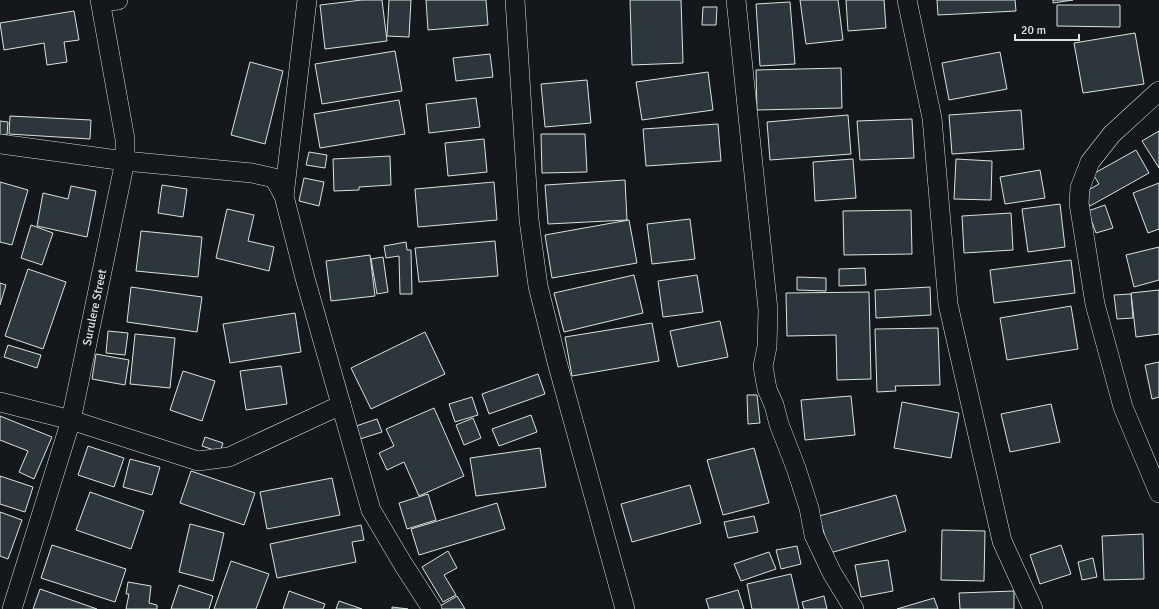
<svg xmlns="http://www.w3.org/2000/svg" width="1159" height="609" viewBox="0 0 1159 609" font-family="Signika,sans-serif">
  <rect width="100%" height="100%" fill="#14181c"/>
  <g fill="#2c363c" stroke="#d8e6dc">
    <path d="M362,0h20l5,41 -62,8 -5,-44z"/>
    <path d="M389,0h22l-2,37 -22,-1z"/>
    <path d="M426,0h60l2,25 -60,5z"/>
    <path d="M630,0h51l2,63 -51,2z"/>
    <path d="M800,0h38l5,40 -37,4z"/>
    <path d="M846,0h38l2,28 -38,3z"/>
    <path d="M937,0h78l1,11 -78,4z"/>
    <path d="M1053,0h20l-20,3z"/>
    <path d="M790,2l5,62 -35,2 -4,-62z"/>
    <path d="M1057,5h63v22l-63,-1z"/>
    <path d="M703,7h14l-1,18h-14z"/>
    <path d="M74,11l5,29 -15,2 3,20 -20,3 -3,-22 -40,7 -4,-27z"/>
    <path d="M1135,33l9,51 -61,9 -9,-50z"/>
    <path d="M395,51l7,40 -80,13 -7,-40z"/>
    <path d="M1000,52l7,37 -58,11 -7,-37z"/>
    <path d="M490,54l3,23 -37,4 -3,-23z"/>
    <path d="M250,62l33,9 -18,73 -34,-9z"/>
    <path d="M841,68l1,40 -85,2 -1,-40z"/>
    <path d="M708,72l5,38 -71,10 -6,-38z"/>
    <path d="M587,80l4,43 -46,4 -4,-43z"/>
    <path d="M476,98l4,29 -51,6 -3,-29z"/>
    <path d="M399,100l6,34 -85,14 -6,-34z"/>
    <path d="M1021,110l3,39 -72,5 -3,-39z"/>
    <path d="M848,115l3,39 -81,6 -3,-38z"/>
    <path d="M10,116l81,4 -1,19 -81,-5z"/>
    <path d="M912,119l2,39 -54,2 -3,-39z"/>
    <path d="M0,121l8,1 -1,13h-7z"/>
    <path d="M718,124l3,37 -75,5 -3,-37z"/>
    <path d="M1159,131v37l-17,-27z"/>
    <path d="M541,134h44l2,38 -45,1z"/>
    <path d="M484,139l3,33 -39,4 -3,-33z"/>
    <path d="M1136,150l13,23 -59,33 -7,-13 16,-9 -6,-10z"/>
    <path d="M309,152l18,3 -2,13 -19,-3z"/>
    <path d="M390,156l1,29 -32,2v3l-25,1 -1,-32z"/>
    <path d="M853,159l3,39 -41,3 -2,-39z"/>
    <path d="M956,159l36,2 -1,39 -37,-1z"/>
    <path d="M1040,170l5,28 -40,6 -5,-27z"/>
    <path d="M304,178l20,4 -5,24 -20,-5z"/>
    <path d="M625,180l2,40 -79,4 -3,-39z"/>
    <path d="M0,182l28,8 -16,55 -12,-3z"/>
    <path d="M494,182l3,38 -79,7 -3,-38z"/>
    <path d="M1159,183v46l-11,4 -15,-40z"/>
    <path d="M162,185l25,4 -4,28 -25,-4z"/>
    <path d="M71,186l25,5 -9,46 -50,-11 6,-33 25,6z"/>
    <path d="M1060,204l5,43 -37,5 -6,-43z"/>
    <path d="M1105,205l8,23 -17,5 -8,-22z"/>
    <path d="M227,209l27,6 -6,26 26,6 -5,24 -53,-13z"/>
    <path d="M911,210l1,44 -68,1 -1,-44z"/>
    <path d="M1011,213l2,37 -49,3 -2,-37z"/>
    <path d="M690,219l5,40 -43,5 -5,-40z"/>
    <path d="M629,220l8,43 -85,15 -7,-43z"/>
    <path d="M31,225l22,8 -11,32 -21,-7z"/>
    <path d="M141,231l61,6 -4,40 -62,-6z"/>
    <path d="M495,241l3,35 -79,6 -4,-34z"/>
    <path d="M406,242l1,8h4l1,44h-12l-1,-38 -13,2 -2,-12z"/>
    <path d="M1159,247v33l-25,7 -8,-32z"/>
    <path d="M370,255l5,41 -44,5 -5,-40z"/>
    <path d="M383,257l5,35 -11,2 -6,-35z"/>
    <path d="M1071,260l4,33 -81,10 -4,-33z"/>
    <path d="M865,268l1,17 -27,1v-17z"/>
    <path d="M28,269l38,13 -23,67 -38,-13z"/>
    <path d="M634,275l9,38 -79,19 -10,-39z"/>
    <path d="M697,275l6,37 -40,5 -5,-36z"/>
    <path d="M797,277l29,1v13l-29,-1z"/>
    <path d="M0,283l6,2 -6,20z"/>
    <path d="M131,287l71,10 -5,35 -70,-10z"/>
    <path d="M930,287l1,28 -55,3 -1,-28z"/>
    <path d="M1159,290v44l-23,3 -5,-44z"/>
    <path d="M869,292l2,87 -34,1 -1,-45 -49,1 -1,-43z"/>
    <path d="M1131,294l2,24 -16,1 -3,-24z"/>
    <path d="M1071,306l7,43 -71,11 -7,-42z"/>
    <path d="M295,313l6,39 -71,11 -7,-39z"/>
    <path d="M720,321l8,36 -50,10 -8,-36z"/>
    <path d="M652,323l7,38 -87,15 -7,-39z"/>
    <path d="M938,328l2,57 -45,1 1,5 -19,1 -2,-63z"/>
    <path d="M108,331l20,2 -3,22 -19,-2z"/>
    <path d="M425,332l20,42 -74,35 -20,-41z"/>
    <path d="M135,334l40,4 -5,50 -40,-4z"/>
    <path d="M8,345l33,10 -4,13 -33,-11z"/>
    <path d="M96,354l33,6 -4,25 -33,-6z"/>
    <path d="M1159,362v35l-7,2 -7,-34z"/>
    <path d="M281,366l6,38 -41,6 -6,-39z"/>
    <path d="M183,371l32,10 -13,40 -32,-11z"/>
    <path d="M538,374l7,20 -56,20 -7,-20z"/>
    <path d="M747,395h10l3,28 -12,1z"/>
    <path d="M851,396l4,39 -50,5 -4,-40z"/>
    <path d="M472,397l6,18 -23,7 -6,-18z"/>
    <path d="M902,402l57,11 -8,45 -57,-10z"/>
    <path d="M1051,404l9,38 -50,10 -9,-38z"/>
    <path d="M434,408l30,68 -45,20 -15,-34 -17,8 -8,-17 15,-7 -8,-17z"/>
    <path d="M531,415l6,17 -38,14 -7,-17z"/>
    <path d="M0,416l52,21 -18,42 -15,-7 9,-21 -28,-11z"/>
    <path d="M473,418l8,20 -17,7 -8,-20z"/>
    <path d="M377,419l5,13 -22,7 -4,-13z"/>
    <path d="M205,437l18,6 -3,9 -18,-6z"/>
    <path d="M88,446l36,12 -10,29 -36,-12z"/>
    <path d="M540,448l6,39 -70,9 -6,-38z"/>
    <path d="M754,448l15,55 -46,12 -16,-55z"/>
    <path d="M130,459l30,8 -8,28 -29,-8z"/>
    <path d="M191,471l64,22 -11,32 -64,-22z"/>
    <path d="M0,476l33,11 -8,25 -25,-8z"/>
    <path d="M332,478l8,37 -73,14 -7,-37z"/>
    <path d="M690,485l11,38 -69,19 -11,-38z"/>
    <path d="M90,492l54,19 -13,38 -55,-19z"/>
    <path d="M428,494l8,26 -29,9 -8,-26z"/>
    <path d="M896,495l10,36 -76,22 -11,-37z"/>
    <path d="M497,503l8,26 -86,26 -8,-26z"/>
    <path d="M0,512l22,8 -14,39 -8,-3z"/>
    <path d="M754,516l4,16 -30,6 -4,-16z"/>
    <path d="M190,524l34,9 -11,48 -34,-9z"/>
    <path d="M361,525l3,15 -12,2 4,20 -79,16 -7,-34z"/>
    <path d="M942,530l43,1 -1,50 -43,-1z"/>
    <path d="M1143,534l1,45 -40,1 -2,-44z"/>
    <path d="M52,545l74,24 -11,33 -74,-24z"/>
    <path d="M1061,545l10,29 -31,10 -10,-29z"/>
    <path d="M797,546l4,18 -20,5 -5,-19z"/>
    <path d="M448,551l9,17 -13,7 12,20 -13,7 -21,-35z"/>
    <path d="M769,552l7,17 -35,12 -7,-17z"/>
    <path d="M1093,558l4,19 -15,3 -4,-18z"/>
    <path d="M888,560l5,31 -32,6 -6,-32z"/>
    <path d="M231,561l38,13 -13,35h-42z"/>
    <path d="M791,574l8,35h-47l-5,-25z"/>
    <path d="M128,582l23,4 -2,17 8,2v4h-31l3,-15h-3z"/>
    <path d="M179,585l34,11 -4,13h-38z"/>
    <path d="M40,589l57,20h-64z"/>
    <path d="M738,590l6,19h-35l-3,-10z"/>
    <path d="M289,591l36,13 -2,5h-40z"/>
    <path d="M1014,591v18h-54l-1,-16z"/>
    <path d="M457,596l8,13h-23l-2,-3z"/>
    <path d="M824,596l3,13h-23l-2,-7z"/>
    <path d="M934,598l4,11h-41z"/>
    <path d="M339,601l23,8h-26z"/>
    <path d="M392,607l16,2h-16z"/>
  </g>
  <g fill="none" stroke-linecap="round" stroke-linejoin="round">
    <defs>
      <g id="street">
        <path d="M515,0l14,220 9,66 19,76 68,247"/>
        <path d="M736,0l32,310 -1,37 -4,19 4,23 7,16 5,19 17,44 13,40 5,27 18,38 22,36"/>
        <path d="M907,0l25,118 16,186 54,237 31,68"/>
        <path d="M101,2l17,-2"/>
        <path d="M1159,91l-47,43 -22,28 -10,26 -1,15 16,101 28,103 36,86"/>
        <path d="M0,144l125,17 127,12 22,5 10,18 21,82 66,232 32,54 29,45"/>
        <path d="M284,196l23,-196"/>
        <path d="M0,402l71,18 127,41 31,-4 112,-52"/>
        <path id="s1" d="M12,609l59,-189 54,-259v-22l-25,-139"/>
      </g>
    </defs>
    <use href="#street" stroke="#d8e6dc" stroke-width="20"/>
    <use href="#street" stroke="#14181c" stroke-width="19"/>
  </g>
  <g text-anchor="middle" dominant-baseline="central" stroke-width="3" stroke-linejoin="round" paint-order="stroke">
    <g font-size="12" fill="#d8e6dc" stroke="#14181c">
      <text stroke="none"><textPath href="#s1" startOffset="313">Surulere Street</textPath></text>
    </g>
  </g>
  <path d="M1015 34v6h64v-6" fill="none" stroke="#d8e6dc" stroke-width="2"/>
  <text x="1021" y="34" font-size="12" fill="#d8e6dc" stroke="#14181c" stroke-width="3" paint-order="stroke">20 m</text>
</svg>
